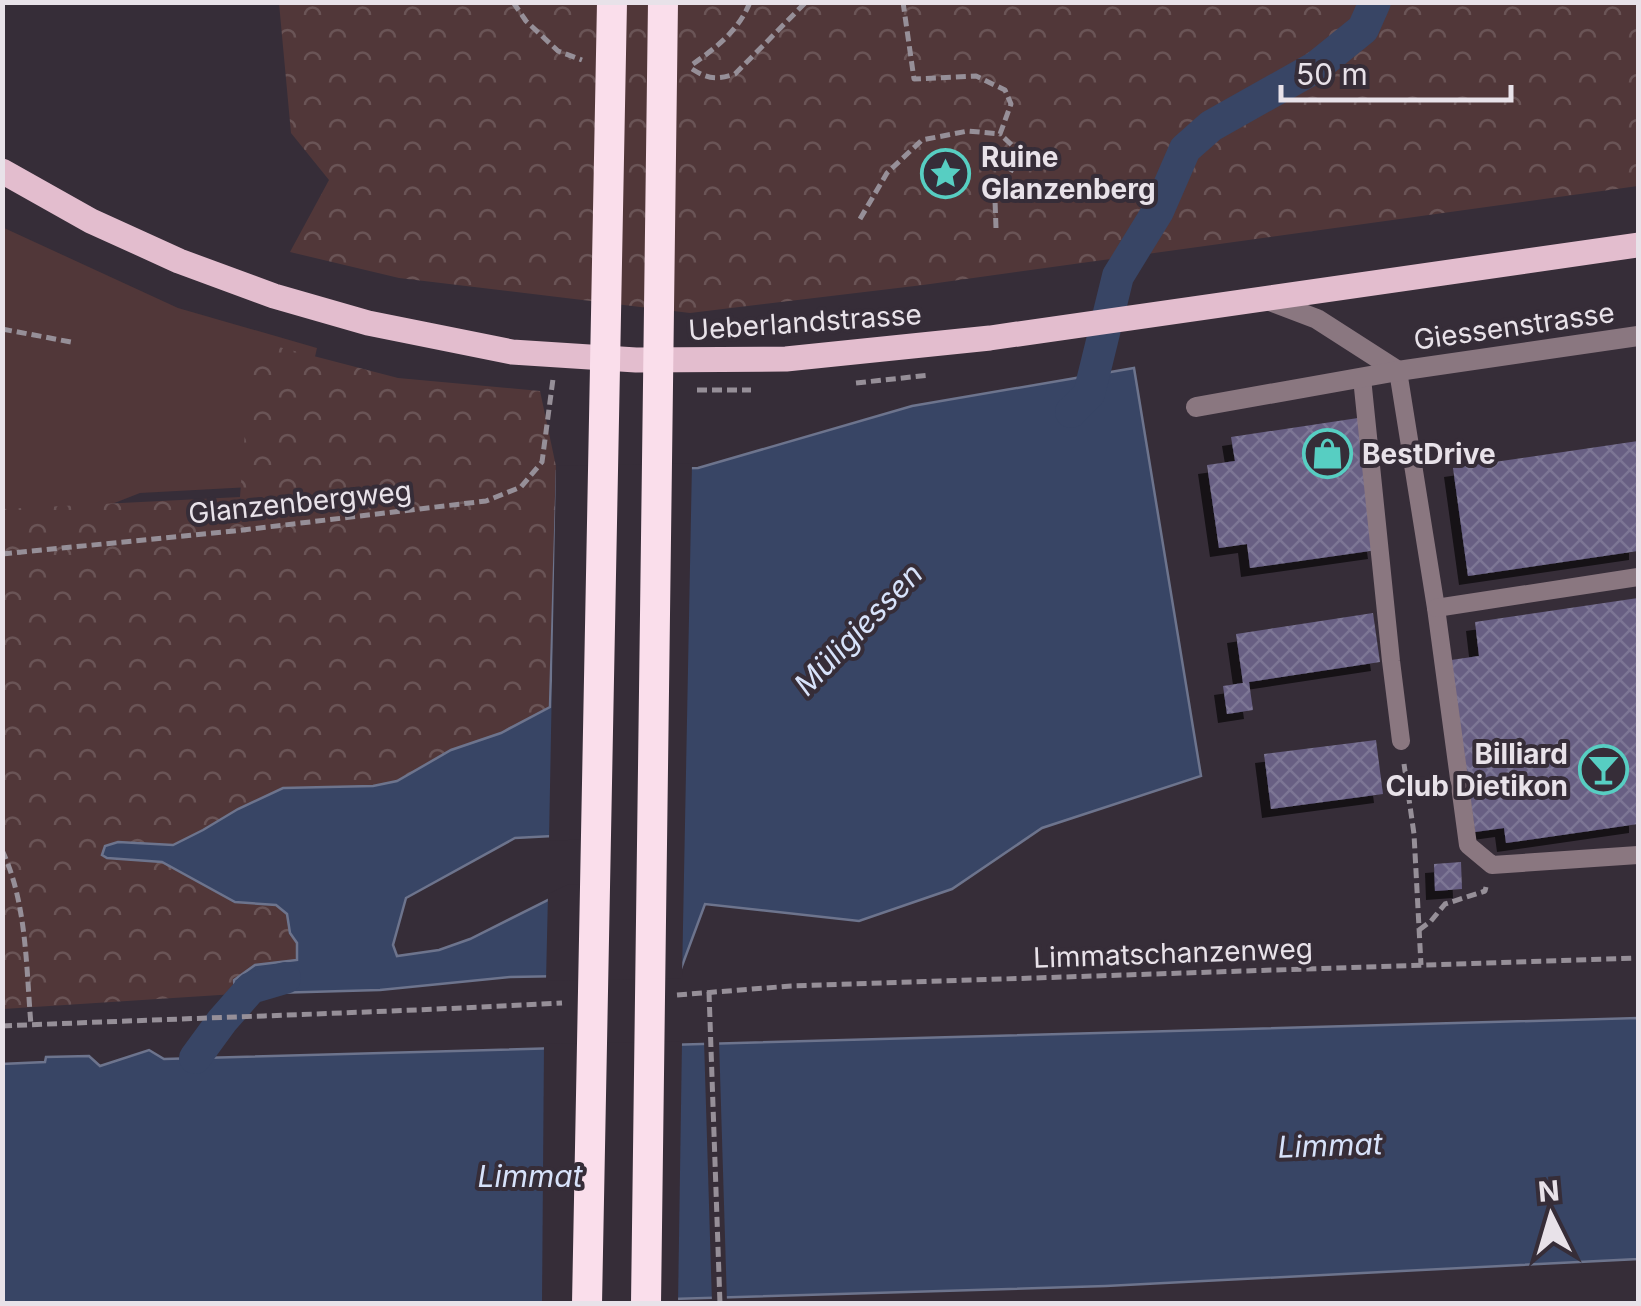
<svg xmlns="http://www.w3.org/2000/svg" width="1641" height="1306" viewBox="0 0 1641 1306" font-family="Inter,sans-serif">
  <defs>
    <pattern id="forest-crowns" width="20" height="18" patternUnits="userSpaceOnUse" patternTransform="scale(2.5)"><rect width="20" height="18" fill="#513739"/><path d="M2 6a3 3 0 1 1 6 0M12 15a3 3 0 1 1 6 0" fill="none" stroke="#6a5456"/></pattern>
    <pattern id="building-cross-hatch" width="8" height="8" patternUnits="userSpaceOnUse" patternTransform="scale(2.5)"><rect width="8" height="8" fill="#675f83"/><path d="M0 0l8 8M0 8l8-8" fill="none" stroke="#7d7695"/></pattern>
    <filter id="shadow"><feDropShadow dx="-9" dy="9" stdDeviation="0" flood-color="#0009"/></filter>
  </defs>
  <rect width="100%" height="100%" fill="#362d38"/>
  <path fill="#513739" d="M2,227l176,81 139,40 -31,137 -146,8 -84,33 -53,-4z"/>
  <g fill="url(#forest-crowns)">
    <path d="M279,3h1359v183l-715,99 -233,28 -291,-35 -109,-26 39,-72 -38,-47z"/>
    <path d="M252,340l146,38 142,13 17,80 -6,236 -50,26 -50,17 -54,31 -24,5h-44l-126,44 -30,15 -55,-3 -11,16 55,4 73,40 42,3 10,10 3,18 7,10v17l-42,5 -21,15 1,14 -232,15v-500l237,-12z"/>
  </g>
  <g fill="#384565" stroke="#6d748d" stroke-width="2.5" fill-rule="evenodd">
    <path d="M1134,368l67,408 -159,52 -90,61 -93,32 -154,-17 -26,70 -169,3 -130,13 -145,4 -1,-14 21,-15 42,-5v-17l-7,-10 -3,-19 -11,-9 -41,-3 -73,-40 -55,-4 -5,-3 3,-9 13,-4 55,3 30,-15 35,-21 45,-21 90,-2 24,-5 54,-31 50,-17 49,-26 7,-236 141,-3 214,-62zM610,833l-1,53 -41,4 -98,49 -31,11 -42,6 -4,-11 13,-47 109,-60z"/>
    <path d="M1638,1018v241l-532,27 -569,17h-534l-1,-239 43,-2 1,-5 43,-1 11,10 49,-16 15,9z"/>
  </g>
  <g fill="#362d38">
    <path d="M692,463l-10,515 -136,3 2,-87 19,-9 38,-3v-44l-56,3 7,-375z"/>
    <path d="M704,1040h15l8,263h-15z"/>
    <path d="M682,1041l-4,263 -136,-1 2,-259z"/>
  </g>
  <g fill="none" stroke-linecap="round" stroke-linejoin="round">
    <g stroke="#384565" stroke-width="32">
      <path d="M1071,412l18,-18 29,-118 40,-65 27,-62 26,-23 105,-59 47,-38 12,-27"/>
      <path d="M195,1058l27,-37 29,-33 34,-10"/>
    </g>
  </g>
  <g fill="url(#building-cross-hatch)" filter="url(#shadow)">
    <path d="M1358,418l19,132 -127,18 -3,-24 -28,4 -12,-83 28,-4 -4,-24z"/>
    <path d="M1638,441v110l-170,25 -15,-108z"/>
    <path d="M1638,598v226l-132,19 -2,-15 -29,4 -24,-172 28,-4 -4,-34z"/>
    <path d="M1373,613l7,49 -131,20 4,28 -26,4 -4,-28 20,-3 -7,-49z"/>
    <path d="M1376,740l7,54 -112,15 -7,-55z"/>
    <path d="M1461,862l1,27 -27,2 -1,-27z"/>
  </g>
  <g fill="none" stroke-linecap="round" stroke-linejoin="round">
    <g stroke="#968f98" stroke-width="5" stroke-dasharray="10 5" stroke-linecap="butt">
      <path d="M513,2l13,19 32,30 24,9"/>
      <path d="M693,64c24,-17 46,-34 57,-62"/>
      <path d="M692,69c16,10 25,11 43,5l71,-72"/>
      <path d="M860,219l27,-46 35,-33 46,-9 32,3 11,-30 -6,-14 -29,-14 -62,3 -11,-77"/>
      <path d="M996,228l-1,-28 17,-31 4,-20 -16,-15"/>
      <path d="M2,329l69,13"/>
      <path d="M856,383l74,-8"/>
      <path d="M697,390h54"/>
      <path d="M2,554l232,-23 252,-30 35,-14 21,-25 11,-83"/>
      <path d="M1404,764l10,70 7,131"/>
      <path d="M2,850c25,53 24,117 29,175"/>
      <path d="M1419,930l12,-9 14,-17 40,-13 1,-4"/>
      <path d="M709,992l11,312"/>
      <path d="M677,995l114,-9 847,-28"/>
      <path d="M2,1026c187,-8 373,-13 560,-23"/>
    </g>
    <g stroke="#8a7780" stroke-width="18">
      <path d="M1398,371l38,237 32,237 24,20 146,-10"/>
      <path d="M1362,378l29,283 10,80"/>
      <path d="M1436,608l202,-31"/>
    </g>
    <g stroke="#8a7780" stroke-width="20">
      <path d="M1267,300l50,19 81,52"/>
      <path d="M1196,407l202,-36 240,-35"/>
    </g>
    <path stroke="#e3bdce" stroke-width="25" d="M2,171l89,50 88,40 95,35 94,27 144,29 124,8 150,-1 204,-21 648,-93"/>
    <g stroke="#fadeeb" stroke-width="30">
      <path d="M587,1304l25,-1302"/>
      <path d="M646,1304l17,-1302"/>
    </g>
  </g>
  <defs>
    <symbol id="sight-ring" viewBox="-11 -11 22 22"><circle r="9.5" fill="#362d38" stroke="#57cec2" stroke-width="1.5"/><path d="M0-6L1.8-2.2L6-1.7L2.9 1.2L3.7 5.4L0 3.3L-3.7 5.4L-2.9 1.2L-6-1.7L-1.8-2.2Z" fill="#57cec2"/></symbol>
    <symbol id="shop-ring" viewBox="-11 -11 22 22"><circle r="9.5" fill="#362d38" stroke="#57cec2" stroke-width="1.5"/><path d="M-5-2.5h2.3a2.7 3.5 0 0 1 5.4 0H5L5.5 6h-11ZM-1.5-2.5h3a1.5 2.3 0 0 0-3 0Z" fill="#57cec2"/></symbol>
    <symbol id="bar-ring" viewBox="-11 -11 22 22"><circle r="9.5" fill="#362d38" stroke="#57cec2" stroke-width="1.5"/><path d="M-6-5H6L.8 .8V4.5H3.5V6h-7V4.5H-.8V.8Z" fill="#57cec2"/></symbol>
  </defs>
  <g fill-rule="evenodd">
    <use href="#sight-ring" x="918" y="146" width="55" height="55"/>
    <use href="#shop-ring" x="1300" y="426" width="55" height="55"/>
    <use href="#bar-ring" x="1576" y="742" width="55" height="55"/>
  </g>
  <g text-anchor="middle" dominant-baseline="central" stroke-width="8" stroke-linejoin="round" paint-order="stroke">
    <g font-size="28" font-weight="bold" fill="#e8e2e9" stroke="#362d38" text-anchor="start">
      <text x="981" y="157">Ruine<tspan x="981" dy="32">Glanzenberg</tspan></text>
      <text x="1362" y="454">BestDrive</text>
      <text x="1568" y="754" text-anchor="end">Billiard<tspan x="1568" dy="32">Club Dietikon</tspan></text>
    </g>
    <g font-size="28" fill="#e8e2e9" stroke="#362d38">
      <text transform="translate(805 322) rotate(-4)">Ueberlandstrasse</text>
      <text transform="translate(1514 326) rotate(-8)">Giessenstrasse</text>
      <text transform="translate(300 502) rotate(-6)">Glanzenbergweg</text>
      <text transform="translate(1173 953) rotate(-2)">Limmatschanzenweg</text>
    </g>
    <g font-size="30" font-style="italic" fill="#d7e2fa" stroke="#362d38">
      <text transform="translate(858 629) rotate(-46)">Müligiessen</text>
      <text transform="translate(1330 1145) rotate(-2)">Limmat</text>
      <text x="530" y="1176">Limmat</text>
    </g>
  </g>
  <rect width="1641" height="1306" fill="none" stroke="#e8e2e9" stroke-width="10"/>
  <g transform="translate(1551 1216) rotate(355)" stroke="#362d38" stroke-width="8" paint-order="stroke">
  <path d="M0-8L18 38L0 25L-18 38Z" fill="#e8e2e9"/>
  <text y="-15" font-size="28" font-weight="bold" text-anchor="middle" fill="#e8e2e9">N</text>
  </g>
  <path d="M1281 85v15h230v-15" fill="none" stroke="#e8e2e9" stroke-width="5"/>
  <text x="1296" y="85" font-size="30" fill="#e8e2e9" stroke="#362d38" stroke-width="8" paint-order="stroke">50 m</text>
</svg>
